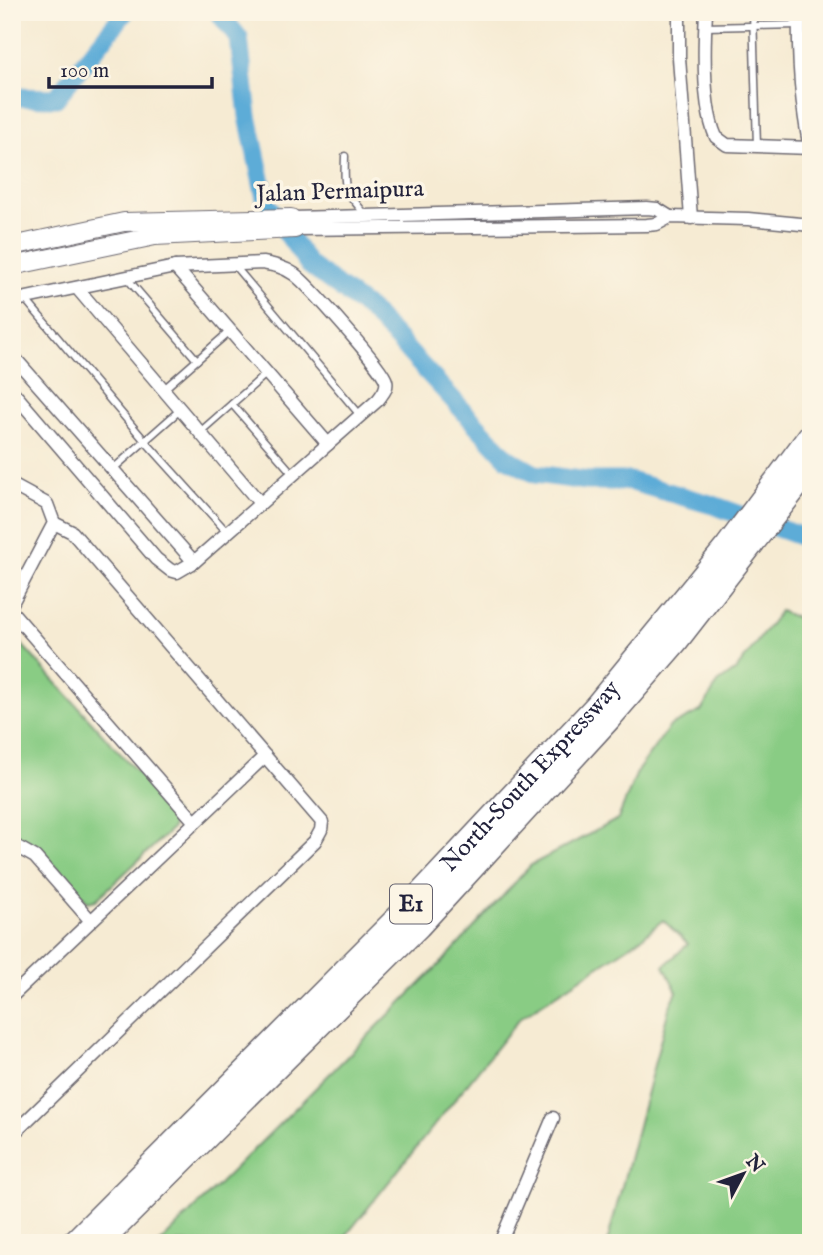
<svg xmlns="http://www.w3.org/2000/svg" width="823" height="1255" viewBox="0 0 823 1255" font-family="'IM FELL English',serif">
  <rect width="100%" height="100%" fill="#fcf5e5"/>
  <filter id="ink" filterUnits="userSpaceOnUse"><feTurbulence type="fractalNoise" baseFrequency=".0143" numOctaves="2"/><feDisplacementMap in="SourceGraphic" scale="14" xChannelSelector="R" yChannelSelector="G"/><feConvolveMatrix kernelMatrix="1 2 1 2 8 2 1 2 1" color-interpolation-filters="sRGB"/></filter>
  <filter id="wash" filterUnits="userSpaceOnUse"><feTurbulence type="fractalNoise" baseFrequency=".00686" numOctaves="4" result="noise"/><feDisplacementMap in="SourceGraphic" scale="28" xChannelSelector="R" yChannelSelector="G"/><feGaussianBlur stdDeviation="1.57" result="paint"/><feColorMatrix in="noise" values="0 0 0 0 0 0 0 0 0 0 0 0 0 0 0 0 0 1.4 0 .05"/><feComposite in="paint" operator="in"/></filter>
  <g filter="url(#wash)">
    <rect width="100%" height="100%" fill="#f6ebd3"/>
    <g fill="#89cc84" stroke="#567760" stroke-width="2">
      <path d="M780,611l31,13v619h-204l62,-235 8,-16 -13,-26 24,-22 -25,-24 -24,20 -119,78 -180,225h-180l288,-287 83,-91 87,-46 20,-49 32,-44 31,-15 17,-28 18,-13z"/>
      <path d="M12,638h4l159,176 -3,15 -76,71 -8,2 -49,-54 -27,-14z"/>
    </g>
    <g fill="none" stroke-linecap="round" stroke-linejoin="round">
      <g stroke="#5dacd7" stroke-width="19">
        <path d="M218,12l21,26 9,78 18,87 43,62 61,45 137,148 28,16 53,7h41l84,24 98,35"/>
        <path d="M12,97l44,1 69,-86"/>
      </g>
    </g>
  </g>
  <g filter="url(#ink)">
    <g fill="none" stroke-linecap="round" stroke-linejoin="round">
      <defs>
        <g id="lane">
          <path d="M753,12l4,134"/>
          <path d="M705,27l94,-2"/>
          <path d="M345,156c-1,34 -2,32 20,58"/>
          <path d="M234,265l126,150"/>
          <path d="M125,276l72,84"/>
          <path d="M25,299l120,142 82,91"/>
          <path d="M164,389l66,-58"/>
          <path d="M232,404l61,70"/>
          <path d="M200,432l67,-59"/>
          <path d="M113,469l67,-59"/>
          <path d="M12,497l5,-10"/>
        </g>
        <g id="street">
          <path d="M679,12v46l12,160"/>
          <path d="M706,12c-2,35 -4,94 10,125l11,8 84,3"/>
          <path d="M799,12c-1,46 2,92 11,136"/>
          <path d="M294,218l353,-10 10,1 13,8"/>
          <path d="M295,229l352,-4 10,-1 13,-7 78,2 63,6"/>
          <path d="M175,267l153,177"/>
          <path d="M77,288l183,215"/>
          <path d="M12,301l163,-34 88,-4c11,2 21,4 31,11 13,9 89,94 92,107 2,8 -4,13 -8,19l-184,162 -17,10 -7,-2 -14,-11 -144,-168"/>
          <path d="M12,355l182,207"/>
          <path d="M12,485l35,19 7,19 -42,80"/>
          <path d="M12,612l183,210"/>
          <path d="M12,844l23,13 56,64"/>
          <path d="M12,996l253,-240"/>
          <path d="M12,1135l303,-294 6,-11 1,-8 -250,-290 -18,-9"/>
          <path d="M500,1243l53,-125"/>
        </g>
        <g id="secondary">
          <path d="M12,246l112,-24 167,-4"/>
          <path d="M12,266l143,-30 140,-7"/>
        </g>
        <g id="highway">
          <path id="s1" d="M74,1243l330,-331 192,-205 132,-161 83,-111"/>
          <path d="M99,1243l319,-317 191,-208 66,-76 136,-175"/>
        </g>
      </defs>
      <use href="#lane" stroke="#6c6870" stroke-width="9"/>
      <use href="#street" stroke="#6c6870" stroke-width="15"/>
      <use href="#secondary" stroke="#6c6870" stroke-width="20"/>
      <use href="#highway" stroke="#6c6870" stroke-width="27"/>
      <use href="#lane" stroke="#fff" stroke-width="6"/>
      <use href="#street" stroke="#fff" stroke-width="12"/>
      <use href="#secondary" stroke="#fff" stroke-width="18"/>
      <use href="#highway" stroke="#fff" stroke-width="24"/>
    </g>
  </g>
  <g text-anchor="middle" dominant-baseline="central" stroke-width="7" stroke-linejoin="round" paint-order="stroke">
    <rect fill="#fcf5e5" stroke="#63616e" stroke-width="2" x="390" y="884.5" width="42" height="39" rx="5"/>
    <g font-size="23" font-weight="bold" fill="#22223b">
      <text x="411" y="904">E1</text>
    </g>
    <g font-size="24" fill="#22223b" stroke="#fcf5e5">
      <text transform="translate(340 192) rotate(-2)">Jalan Permaipura</text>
      <text stroke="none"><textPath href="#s1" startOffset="653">North–South Expressway</textPath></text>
    </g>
  </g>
  <rect width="823" height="1255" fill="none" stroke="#fcf5e5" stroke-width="42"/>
  <g transform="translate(743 1174) rotate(49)" stroke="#fcf5e5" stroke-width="5" paint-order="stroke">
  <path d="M0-5L12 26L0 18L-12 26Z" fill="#22223b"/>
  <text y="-10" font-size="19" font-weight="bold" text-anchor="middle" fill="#22223b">N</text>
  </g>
  <path d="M49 77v10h163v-10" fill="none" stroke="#22223b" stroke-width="3.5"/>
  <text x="60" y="77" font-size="21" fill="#22223b" stroke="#fcf5e5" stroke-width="5" paint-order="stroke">100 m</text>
</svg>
